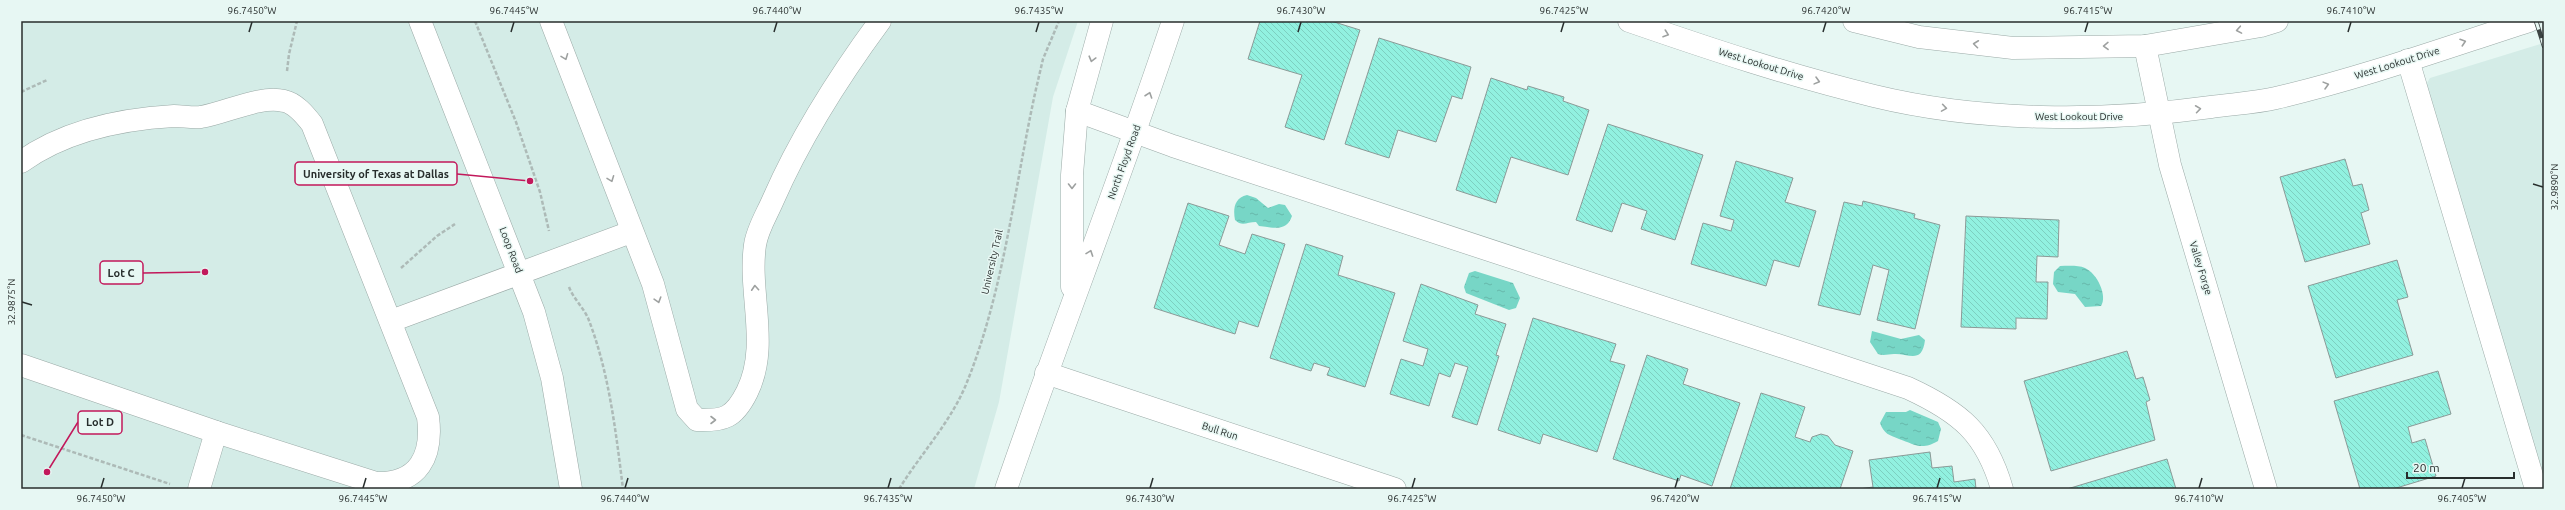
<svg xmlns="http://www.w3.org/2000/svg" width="2565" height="510" viewBox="0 0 2565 510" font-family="Ubuntu,sans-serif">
  <defs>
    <pattern id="water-ripples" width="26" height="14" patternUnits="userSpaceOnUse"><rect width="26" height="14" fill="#77d6c6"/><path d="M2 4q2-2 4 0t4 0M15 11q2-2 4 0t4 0" fill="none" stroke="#67b8aa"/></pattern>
    <pattern id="building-back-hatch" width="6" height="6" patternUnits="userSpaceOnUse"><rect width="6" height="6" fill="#91f1e0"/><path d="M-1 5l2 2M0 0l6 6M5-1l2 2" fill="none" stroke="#7dcfc0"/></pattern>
  </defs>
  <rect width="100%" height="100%" fill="#e7f7f3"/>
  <g fill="#d4ece7">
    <path d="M21,21h1057l-25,76 -54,305 -25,87h-953z"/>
    <path d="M2544,43v446l-126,-391 12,-20z"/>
  </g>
  <g fill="url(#water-ripples)">
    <path d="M1247,195l9,3 12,10 11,-4 6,1 7,11c-6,17 -20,11 -33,10l-3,-4c-9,0 -14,5 -21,-2 -2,-11 -1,-22 12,-25z"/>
    <path d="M2060,266c8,0 18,-1 25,2 12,5 23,28 16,38l-16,1 -10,-13 -17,-2 -5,-8 1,-12z"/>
    <path d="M1475,271l38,12 7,15 -4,10 -7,2 -43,-17 -2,-6 5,-14z"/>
    <path d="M1872,331l29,8 18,-4 6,5c-3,25 -17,13 -31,14 -6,0 -10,2 -16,0l-8,-12z"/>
    <path d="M1910,410l28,12 3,7 -3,12c-17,10 -24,3 -39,-2 -10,-4 -15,-5 -19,-16l6,-11h20z"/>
  </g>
  <g fill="url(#building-back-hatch)" stroke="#8b9a97">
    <path d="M1260,21h71l29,9 -36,110 -39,-13 17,-52 -54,-16z"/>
    <path d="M1379,38l92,29 -9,32 -10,-3 -16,46 -38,-12 -9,28 -44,-14z"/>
    <path d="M1491,78l36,12 1,-4 36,11 -1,4 26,9 -21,65 -57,-18 -15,46 -40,-13z"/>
    <path d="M1608,124l95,31 -28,85 -34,-11 6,-18 -25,-8 -10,29 -36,-12z"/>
    <path d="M2345,159l8,27 9,-2 7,26 -8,3 9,31 -65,18 -25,-85z"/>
    <path d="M1736,161l57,17 -8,24 31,9 -17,56 -25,-7 -8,26 -75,-22 12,-41 28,8 3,-11 -14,-4z"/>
    <path d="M1863,201l52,13 -1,4 26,7 -25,104 -38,-9 12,-50 -16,-5 -13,50 -42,-10 26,-103 18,4z"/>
    <path d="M1188,203l41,13 -10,29 26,9 7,-20 33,10 -27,83 -19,-6 -4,13 -81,-26z"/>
    <path d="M1966,216l93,4 -1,37 -21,-1 -1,26h12l-1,37 -31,-1v11l-55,-2z"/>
    <path d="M1306,244l37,12 -5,19 57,18 -30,94 -38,-12 3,-7 -16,-5 -3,8 -41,-13z"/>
    <path d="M2397,260l11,37 -11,3 16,55 -77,23 -28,-92z"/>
    <path d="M1421,284l57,21 -3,9 31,10 -10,31 3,1 -22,69 -25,-8 16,-50 -13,-4 -5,14 -11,-4 -10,33 -39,-12 11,-35 22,7 5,-17 -25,-8z"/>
    <path d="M1533,318l83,26 -6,17 15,4 -28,87 -54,-18 -3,10 -42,-14z"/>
    <path d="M2127,351l9,28 7,-2 7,23 -4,2 9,38 -104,31 -27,-90z"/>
    <path d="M1647,355l41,14 -5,15 57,19 -28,83 -31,-11 -2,6 -66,-22z"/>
    <path d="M2438,371l13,43 -43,13 4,16 13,-4 11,37 -43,13h-33l-26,-88z"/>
    <path d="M1761,393l44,14 -10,30 15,5 2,-5 9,-3 7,2 7,9 18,6 -13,38h-110z"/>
    <path d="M1930,452l2,16 20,-2 2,16 21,-3 1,10h-117l14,-2 -4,-27z"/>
    <path d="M2167,459l9,30h-109z"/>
  </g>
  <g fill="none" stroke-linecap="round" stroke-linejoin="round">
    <defs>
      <g id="minor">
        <path d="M420,21l114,291 18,66 19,111"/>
        <path d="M551,21l102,263 34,125 10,11c27,1 37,-2 50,-28 23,-46 1,-99 8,-147 2,-15 12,-31 18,-45 28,-64 65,-122 107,-179"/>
        <path d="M1629,21c81,28 162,55 245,75 107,26 229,26 337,11 21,-3 44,-4 65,-9 86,-20 169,-50 253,-77"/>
        <path d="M1854,21l65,16 94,11 132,-2 116,-20 16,-5"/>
        <path d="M2145,46l25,119 96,324"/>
        <path d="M2408,60l128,429"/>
        <path d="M1077,111l96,35 735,242c52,24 78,45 94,101"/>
        <path d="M21,162c43,-31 100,-43 153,-46 9,0 18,2 27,1 25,-4 59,-22 83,-16 11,2 21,14 28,23l116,293c5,39 -9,67 -52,66l-160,-51 -195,-67"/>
        <path d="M1072,287v-112l5,-64 25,-90"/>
        <path d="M391,321l240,-89"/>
        <path d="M1046,373l349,116"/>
        <path d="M199,489l17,-57"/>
        <path d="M1006,489c54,-157 115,-311 167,-468"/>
      </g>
    </defs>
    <use href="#minor" stroke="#9baaa7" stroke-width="23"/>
    <g stroke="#adbab7" stroke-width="2.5" stroke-dasharray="4 2" stroke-linecap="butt">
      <path d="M475,21l41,101 24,70 9,39"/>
      <path d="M287,71l2,-17 8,-33"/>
      <path d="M21,92l26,-12"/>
      <path d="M401,268l36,-32 18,-12"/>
      <path d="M569,287c4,11 14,20 19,31 21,53 28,115 35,171"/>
      <path d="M21,435l149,49"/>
      <path d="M899,489c21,-34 50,-65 66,-102 39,-94 49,-199 71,-298l7,-30 16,-38"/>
    </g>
    <use href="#minor" stroke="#fff" stroke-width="22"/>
    <defs>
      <path id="rail" d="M2536,21l8,25"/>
    </defs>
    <use href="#rail" stroke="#3d4443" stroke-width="4.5"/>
    <use href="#rail" stroke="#e7f7f3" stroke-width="3" stroke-dasharray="9" stroke-linecap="butt"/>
  </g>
  <defs><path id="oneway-chevron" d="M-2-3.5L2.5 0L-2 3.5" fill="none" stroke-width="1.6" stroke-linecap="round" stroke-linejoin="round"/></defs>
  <g stroke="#9ea1a0">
    <use href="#oneway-chevron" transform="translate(2239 30) rotate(170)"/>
    <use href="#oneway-chevron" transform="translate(1666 34) rotate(19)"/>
    <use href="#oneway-chevron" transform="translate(2463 42) rotate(-18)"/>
    <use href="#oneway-chevron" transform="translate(1976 44) rotate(-173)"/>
    <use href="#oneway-chevron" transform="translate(2106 46) rotate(179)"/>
    <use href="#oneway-chevron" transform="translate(565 57) rotate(69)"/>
    <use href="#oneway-chevron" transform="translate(1092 59) rotate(105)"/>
    <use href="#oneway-chevron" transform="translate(1817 81) rotate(15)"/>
    <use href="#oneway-chevron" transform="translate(2326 85) rotate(-15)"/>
    <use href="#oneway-chevron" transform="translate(1149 95) rotate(-71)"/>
    <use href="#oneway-chevron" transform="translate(1944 108) rotate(9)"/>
    <use href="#oneway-chevron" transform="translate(2198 109) rotate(-8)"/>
    <use href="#oneway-chevron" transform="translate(611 179) rotate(69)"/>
    <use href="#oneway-chevron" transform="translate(1072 186) rotate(90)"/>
    <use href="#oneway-chevron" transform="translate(1090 253) rotate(-70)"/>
    <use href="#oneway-chevron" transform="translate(755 288) rotate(-94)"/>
    <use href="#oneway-chevron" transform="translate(658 300) rotate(73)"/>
    <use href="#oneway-chevron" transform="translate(713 420)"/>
  </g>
  <path fill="none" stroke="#282e2d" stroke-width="1.5" d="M249,32l3,-10M511,32l3,-10M774,32l3,-10M1036,32l3,-10M1298,32l3,-10M1561,32l3,-10M1823,32l3,-10M2085,32l3,-10M2348,32l3,-10M2533,184l10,3M22,302l10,3M101,488l3,-10M363,488l3,-10M625,488l3,-10M888,488l3,-10M1150,488l3,-10M1412,488l3,-10M1675,488l3,-10M1937,488l3,-10M2199,488l3,-10M2462,488l3,-10"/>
  <g text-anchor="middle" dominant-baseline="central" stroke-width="3" stroke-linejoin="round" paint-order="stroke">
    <g font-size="10" fill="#282e2d" stroke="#e7f7f3">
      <text transform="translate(2397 63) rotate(-17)">West Lookout Drive</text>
      <text transform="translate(1761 64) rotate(17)">West Lookout Drive</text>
      <text x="2079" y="116">West Lookout Drive</text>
      <text transform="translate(1124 162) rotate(-70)">North Floyd Road</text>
      <text transform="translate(511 250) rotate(69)">Loop Road</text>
      <text transform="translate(992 262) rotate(-77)">University Trail</text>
      <text transform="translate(2201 268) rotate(73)">Valley Forge</text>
      <text transform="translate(1220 431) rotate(18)">Bull Run</text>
    </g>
  </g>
  <path fill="none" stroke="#c2185b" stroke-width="1.5" d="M530 181L457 174M205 272L143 273M47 472L78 422"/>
  <g fill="#c2185b" stroke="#e7f7f3" stroke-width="1.5">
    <circle cx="530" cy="181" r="4"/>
    <circle cx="205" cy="272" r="4"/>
    <circle cx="47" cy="472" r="4"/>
  </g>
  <g fill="#e7f7f3" stroke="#c2185b" stroke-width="1.5">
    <rect x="295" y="162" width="162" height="23" rx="4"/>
    <rect x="100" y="261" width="43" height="23" rx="4"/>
    <rect x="78" y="411" width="44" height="23" rx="4"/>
  </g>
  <g font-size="11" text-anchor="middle" font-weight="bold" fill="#282e2d">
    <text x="376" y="178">University of Texas at Dallas</text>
    <text x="121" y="277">Lot C</text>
    <text x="100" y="426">Lot D</text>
  </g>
  <rect width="2565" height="510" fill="none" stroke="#e7f7f3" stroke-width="44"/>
  <path d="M2407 472v6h107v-6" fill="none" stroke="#282e2d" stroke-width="2"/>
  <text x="2413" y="472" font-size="12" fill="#282e2d" stroke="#e7f7f3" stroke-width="3" paint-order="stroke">20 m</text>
  <rect x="22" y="22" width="2521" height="466" fill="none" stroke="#282e2d" stroke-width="1.5"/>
  <g font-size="10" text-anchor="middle" fill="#282e2d">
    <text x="252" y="14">96.7450°W</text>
    <text x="514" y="14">96.7445°W</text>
    <text x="777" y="14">96.7440°W</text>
    <text x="1039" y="14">96.7435°W</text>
    <text x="1301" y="14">96.7430°W</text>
    <text x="1564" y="14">96.7425°W</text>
    <text x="1826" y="14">96.7420°W</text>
    <text x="2088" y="14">96.7415°W</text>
    <text x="2351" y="14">96.7410°W</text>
    <text transform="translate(2554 187) rotate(-90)" y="4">32.9890°N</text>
    <text transform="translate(11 302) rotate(-90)" y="4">32.9875°N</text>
    <text x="101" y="502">96.7450°W</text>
    <text x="363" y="502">96.7445°W</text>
    <text x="625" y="502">96.7440°W</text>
    <text x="888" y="502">96.7435°W</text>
    <text x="1150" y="502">96.7430°W</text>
    <text x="1412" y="502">96.7425°W</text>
    <text x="1675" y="502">96.7420°W</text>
    <text x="1937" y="502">96.7415°W</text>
    <text x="2199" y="502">96.7410°W</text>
    <text x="2462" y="502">96.7405°W</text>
  </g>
</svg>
